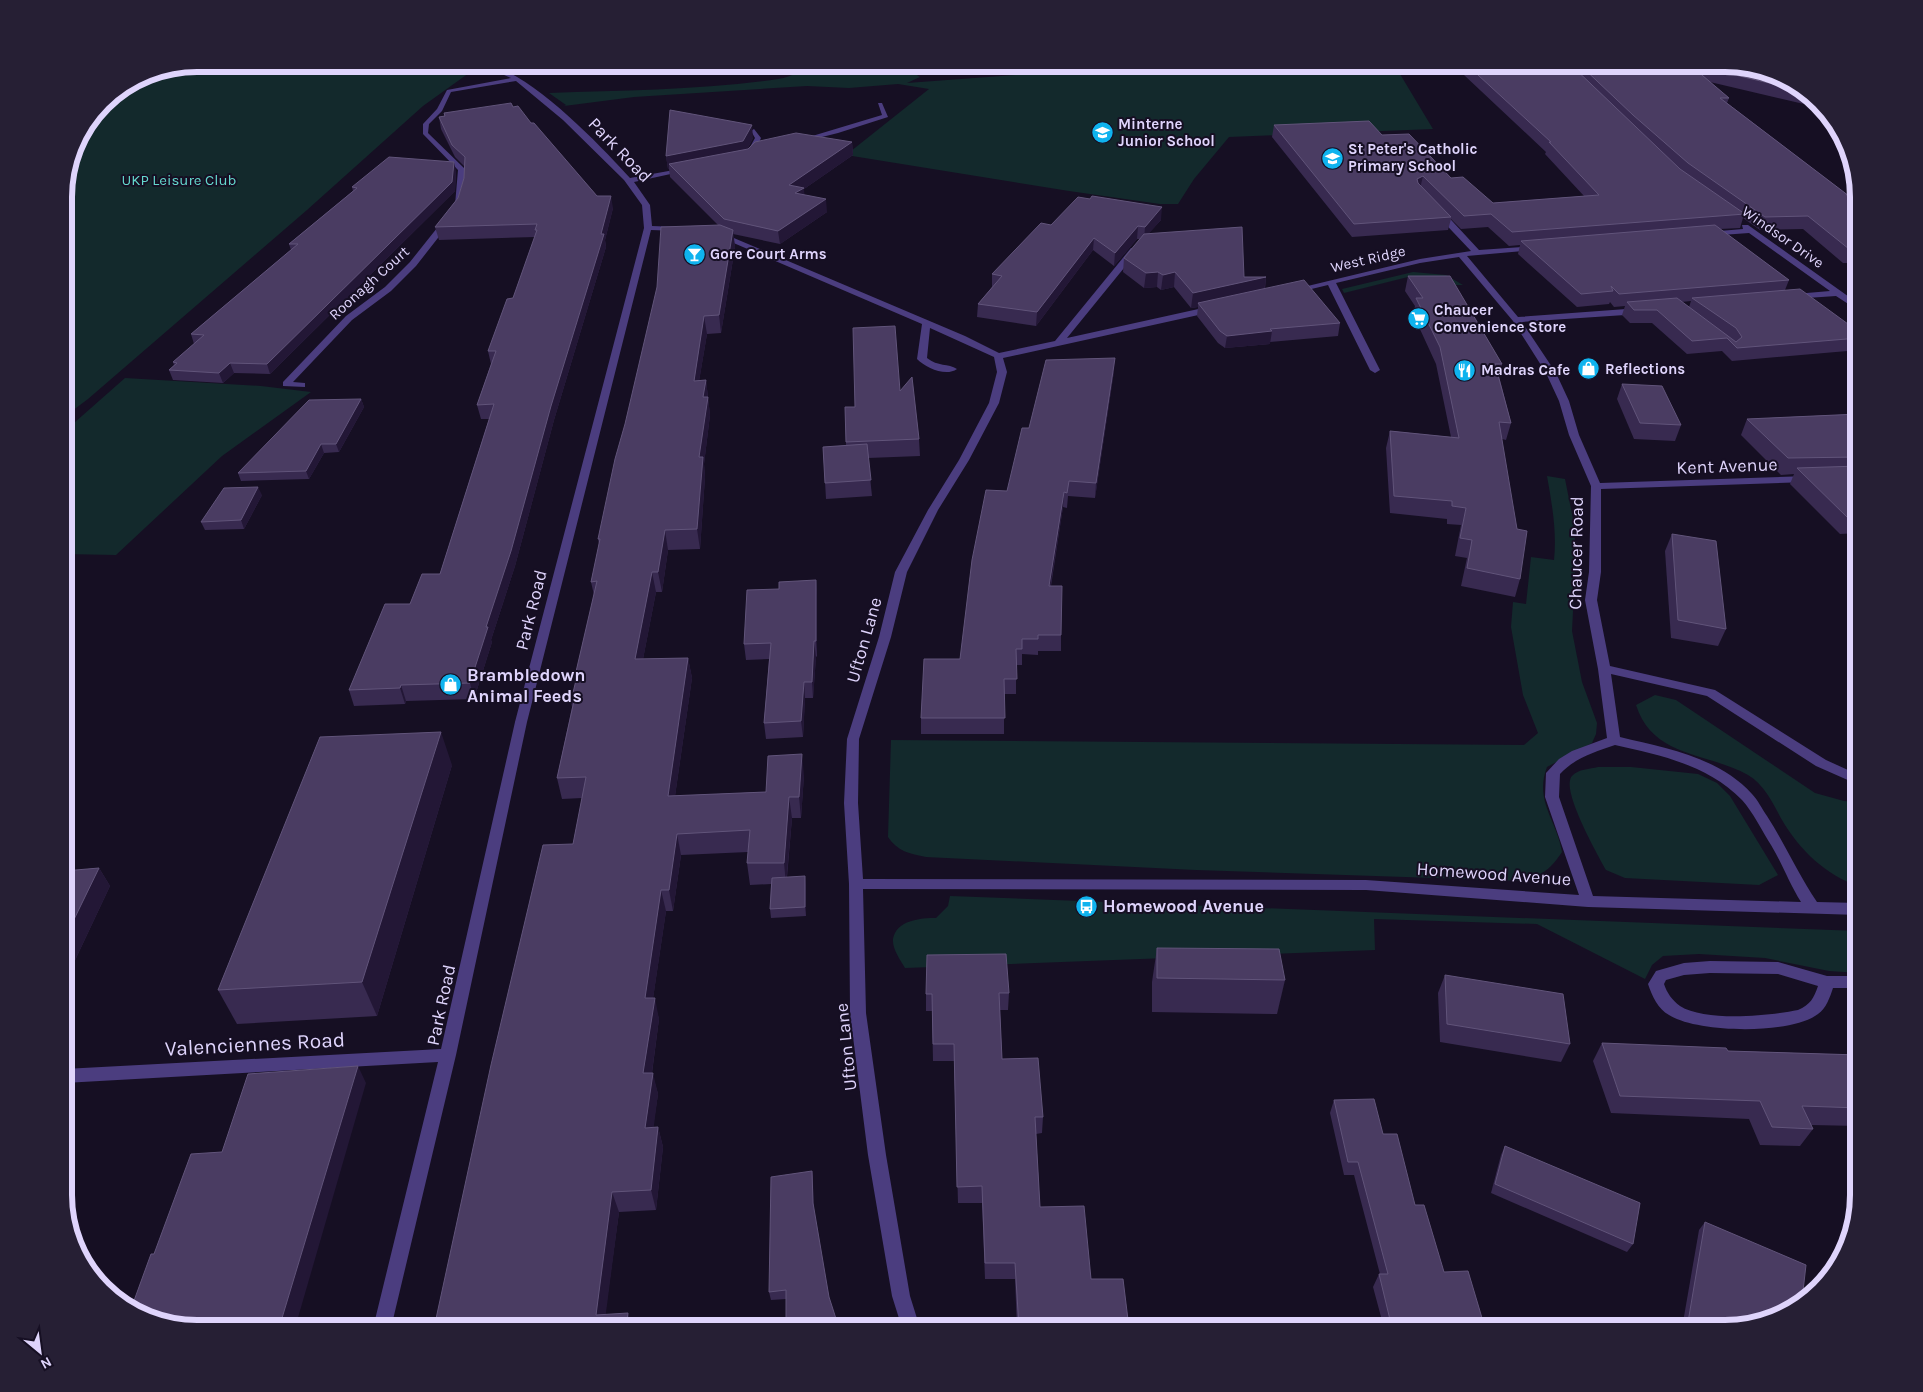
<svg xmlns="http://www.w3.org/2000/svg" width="1923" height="1392" viewBox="0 0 1923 1392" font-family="Karla,sans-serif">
  <rect width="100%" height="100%" fill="#160f23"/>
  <g fill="#13292c">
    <path d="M197,64h241l31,9 -46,33 -116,104 -219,189 -24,18v-228l13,-51 26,-35 43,-29z"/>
    <path d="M821,64h5l12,10h9l30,-7 25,-1 18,11 -13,6 108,-8 3,-11h376l39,65 -204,8 -35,42 -16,25h-18l-91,-13 -223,-36 83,-66 -31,-5 -49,4 -42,-2 -173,11 -70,9 2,-1 -17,-12c76,-3 154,-3 229,-14 15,-2 28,-12 43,-15z"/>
    <path d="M1413,272l33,3 17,10h-14l-37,-9 -68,17 -2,-4z"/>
    <path d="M125,378l136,8 50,6 -89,64 -106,99 -52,-1v-129l10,-2z"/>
    <path d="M1547,476l18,3 8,40 3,33 -4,79 10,51 15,41 -1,11 -4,9 -45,24c-13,34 10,53 15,85 -12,18 -18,21 -37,29l-329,-11 -270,-13c-16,-3 -29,-6 -38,-20l3,-97 633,5 14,-12 -15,-38 -12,-68 2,-25 13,2 5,-47 23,3c3,-28 -2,-56 -7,-84z"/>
    <path d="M1655,695l21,5 139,93 29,8 15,1v84c-33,-10 -60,-37 -77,-66 -9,-16 -17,-35 -34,-45 -41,-23 -95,-17 -112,-70z"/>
    <path d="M1598,767h33l67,7 19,9 13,13 48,79 -19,10 -134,-7 -19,-8c-8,-15 -46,-81 -34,-94 6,-7 18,-7 26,-9z"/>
    <path d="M950,896l909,35v42l-30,-2 -64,-13 -66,-4 -36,2 -11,9 -7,14 -108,-55 -163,-5 1,31 -470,18c-4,-7 -13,-19 -12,-29 3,-19 28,-21 43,-21l12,-12z"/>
  </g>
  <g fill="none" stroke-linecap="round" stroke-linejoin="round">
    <g fill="#4b3d7f" fill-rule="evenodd">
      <path d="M478,64c43,-3 124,83 152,114l55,-10 4,2 -55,12 16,23 2,21 26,1 4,2 -4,2 -27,-1 -124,492 -71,333 -65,273h-18l65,-266 -374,21v-14l377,-20 74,-327 129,-494 -2,-23 -18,-25 -61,-60 -47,-39 -65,11 -9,19 -13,13 -1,9 38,37 -4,33 -7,2 3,-35 -35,-36v-10l14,-15 10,-19 64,-12z"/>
      <path d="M878,103h4l6,14 -50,16 -36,9 -3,-2 83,-25z"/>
      <path d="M754,129l7,9 -9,20 -4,2 -4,-2 11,-20 -4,-7z"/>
      <path d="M1435,209h6l38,41 58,-4 1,2 -4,2 -67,6 51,61 122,-9 4,3 -4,3 -118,8 34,51 13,28 10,34 21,48 208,-7 5,3 -5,3 -207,7v83l-4,28 13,66 105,24 111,70 33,15v10l-43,-19 -109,-70 -96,-22 9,63c45,11 99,20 132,57 6,6 10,15 15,22 18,28 31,58 50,86l42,1v12l-271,-8 -222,-17 -503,-1 3,124 20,142 24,141 10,32h-18l-10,-32 -24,-141 -18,-142 -1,-129 -5,-81 3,-64 32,-102 16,-65 33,-62 31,-50 30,-57 8,-31 -3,-15 -64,-29 -3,30c11,9 21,5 30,11 -11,8 -31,-1 -40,-10l5,-35 -207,-89 7,-2 243,103 34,17 56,-12 76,-93h3l4,2 -1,2 -70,86 145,-32 4,3 -4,3 -209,46 4,14 -8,31 -30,57 -31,50 -31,62 -16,65 -32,102 -1,64 5,76 503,1 213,15 -34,-98 1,-24 13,-14 13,-8 35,-13 -9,-69 -13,-69 4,-28 2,-86 -22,-51 -10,-34 -13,-28 -33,-52 -54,-64 -39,6 -84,20 44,87 -5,3 -5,-3 -42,-85 -33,8 -4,-3 129,-31 51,-8 -36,-38zM1615,745c45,10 93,20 127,55 11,12 20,31 29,45 11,18 18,38 30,57l-208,-6 -34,-99 1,-23c15,-16 34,-22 55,-29z"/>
      <path d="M445,218l7,2 -36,46 -25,25 -39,29 -59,62 12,1v4l-22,-1v-4l63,-66 39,-29 25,-25z"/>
      <path d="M1742,225h6l111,79v7l-23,-15 -44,3v-4l3,-1 35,-3 -81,-58 -41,3 -4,-2 4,-2 35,-3z"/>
      <path d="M1710,961l68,1 49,14h32v12h-26c-3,9 -7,21 -15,26 -27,21 -121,19 -149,1 -11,-6 -17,-19 -21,-31l8,-13 28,-8zM1710,973l68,1 40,12c-4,12 -8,19 -20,24 -29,6 -93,12 -118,-4 -8,-6 -13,-13 -16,-22l2,-4 18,-5z"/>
    </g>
  </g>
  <g fill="#382a50" fill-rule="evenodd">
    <path d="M1461,64h265l81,27 14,17 -111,-26 19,16 -2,5 122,93 10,2v71l-8,-6h-8l-40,-34 -43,1 -17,-12 -3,10 -20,1 69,51 -4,10 74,42v18l-127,11 -10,-10 -35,3 -35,-31h-22l-8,-8 3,-9 -11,1 -4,-5 -1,2 -32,3 -59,-53 2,-9 -11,1 -21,-19 -27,2 -10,-10 -3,11 -96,7 -80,-100 2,-12 108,10 69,43 42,25 91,-7 -39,-42 1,-2 -82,-77 1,-7zM1691,301l-2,6 -8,-5z"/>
    <path d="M513,107l18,16 66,73 16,12 -8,32 1,7 -52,173 -39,146 -24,74 1,2 -18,57 -68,2 -1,3 -51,2 -5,-16 61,-86 30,-30 49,-155h-8l-4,-14 14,-41 -3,-13 25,-53 22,-61 -96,3 -4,-13 23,-29 6,-20v-12l-9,-9 -14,-28 -2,-12 5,-1v-3z"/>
    <path d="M753,138l-6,12 105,-8 1,13 -49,34v6l23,17 -47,32 -47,-10 2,13 -14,86 -14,1 -8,47 7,-1 4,35 -6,49 1,13 -5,72 -32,1 -6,42h-6l-13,67 45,-1 4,20 -17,118 91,-4 38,-17 -3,43h-9l-5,59 19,8v31l-35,2 -1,-9 1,-25 -21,1 -3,-22 1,-11 -67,3 -8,56h-7l-13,87 6,21 -7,54 6,21 -5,33h5l5,20 -7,63 -37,2 -14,103 -171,13 139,-484 9,-46 -20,1 -5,-21 15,-71 -1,-6 5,-21 -1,-4 19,-81 -3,-13 8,-38 -1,-5 120,-314 -48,-48 -1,-8h-1l-2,-13z"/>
    <path d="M456,171l-1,20 -185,183 -36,-1 -11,10 -50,-3 -4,-10 5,-5 -1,-3 21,-18 -3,-10 100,-84 -2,-6 64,-53 -1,-4z"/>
    <path d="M1161,220l-13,14 96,43h22l-1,12 75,34 -2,13 -68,6v2l-45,4 -7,-5 -21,-27 1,-9 -7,1 -17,-21 -13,3 -4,-3 -13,1 -21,-16 1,-14 16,-19h-3l-23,27 -21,-16 -57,76 -59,-9 1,-13 14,-17v-13l59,-49z"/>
    <path d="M1408,276l94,88 -3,12 12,47 -5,17 -4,-1 18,140 -5,18 -54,-11 6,-28 -12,-2 6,-31 -14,-1v-5l-57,-6 -4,-65 4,-17 61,6 -15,-73 -23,-50 2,-8 -10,-15z"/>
    <path d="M1114,371l-19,127 -27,-2 -1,12 -4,-1 -12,79 10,49v16h-23v4l-16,-1v11h-6v29h-12v40h-83v-16l39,-59 47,-168 22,-63z"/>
    <path d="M1622,384l59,41 -6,16 -41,-2 -17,-40z"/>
    <path d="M900,391l19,48 1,17 -52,2 4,38 -46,3 -3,-52 23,-1 -1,-39h10z"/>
    <path d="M361,399l3,8 -25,45 -15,1 -15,26 -68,2 -3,-8z"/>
    <path d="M1859,414v119l-19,1 -50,-50 4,-10 -13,1 -40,-40 6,-16z"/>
    <path d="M262,495l-18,34 -39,1 -4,-8z"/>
    <path d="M1672,534l54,95 -8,17 -47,-8 -6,-87z"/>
    <path d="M816,580l1,16v60l-1,1 -3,41h-8l-2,39 -37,2 -2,-16 5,-64 -23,1 -2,-16z"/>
    <path d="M452,765l-75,251 -140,8 -19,-34z"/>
    <path d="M99,868l11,18 -41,87h-5v-102z"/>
    <path d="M1157,948l128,32 -8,34 -125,-2v-30z"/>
    <path d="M1445,975l125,69 -9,18 -121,-20 -2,-49z"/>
    <path d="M1009,993l-1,17h-8l2,49 41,58 -1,16 -6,1 4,73 51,72 38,49h-112l-2,-49h-30l-3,-76h-24l-4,-142h-21l-1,-50h-6v-17z"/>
    <path d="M1602,1043l126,8 131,4v71l-48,-1 2,4 -13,17 -40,-1 -11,-26 -138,-6 -18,-52z"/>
    <path d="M1334,1100l49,34 61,138 41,56h-101l-11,-41 6,-13h1l-26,-99h-10l-14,-62z"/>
    <path d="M1505,1146l128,98 -6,8 -136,-59 10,-38z"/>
    <path d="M812,1171l1,9 -27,119 -15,1 -2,-8z"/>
    <path d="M1705,1222l21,106h-44l17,-98z"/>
  </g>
  <g fill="#231736">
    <path d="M752,125l1,13 -8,16 -76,10v5h-1l-2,-13z"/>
    <path d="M852,142l1,13 -49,34 1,12 -9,5 -7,-21z"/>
    <path d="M454,162l2,9 -1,20 -185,183 -3,-10z"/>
    <path d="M1423,176l-3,13 -3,-10z"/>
    <path d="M611,196l2,12 -8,32 1,7 -52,173 -39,146 -24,74 1,2 -18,57 -4,-16 131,-449z"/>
    <path d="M826,199l1,13 -47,32 -2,-13z"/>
    <path d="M1162,207l-1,13 -17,19 1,-12z"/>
    <path d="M1138,226l-1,13 -23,27 1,-13z"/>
    <path d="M733,230l2,17 -14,86 -2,-18z"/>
    <path d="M1094,238l-1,12 -57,76 1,-14z"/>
    <path d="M1158,272l-1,15 -13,1 2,-15z"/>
    <path d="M1175,272l-1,15 -13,3 2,-15z"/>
    <path d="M1266,277l-2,15 -66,11v4l-7,1 2,-15z"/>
    <path d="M704,316l3,18 -11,65 -2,-18z"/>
    <path d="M1272,331l-2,13 -45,4 2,-12z"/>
    <path d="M1115,358l-1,13 -19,127 1,-15z"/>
    <path d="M230,363l4,10 -11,10 -4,-10z"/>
    <path d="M706,380l4,35 -6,49 1,13 -5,72 -3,-20 2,-72 4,-60z"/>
    <path d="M361,399l3,8 -25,45 -3,-8z"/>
    <path d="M321,444l3,9 -15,26 -3,-8z"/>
    <path d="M258,487l4,8 -18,34 -3,-9z"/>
    <path d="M1064,492l-1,15 -15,94 1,-15z"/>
    <path d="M665,530l3,20 -6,42 -4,-20z"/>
    <path d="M652,572l4,20 -17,88 -4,-21z"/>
    <path d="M816,580l1,16v60l-1,-15z"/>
    <path d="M814,641l2,16 -3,41 -1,-16z"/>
    <path d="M688,658l4,20 -20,139 -4,-21z"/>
    <path d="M804,682l1,16 -2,39 -2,-16z"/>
    <path d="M401,685l5,16 -1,3 -5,-16z"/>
    <path d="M441,732l11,33 -75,251 -15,-34z"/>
    <path d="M802,754l2,21 -3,43 -2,-21z"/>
    <path d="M789,797l3,21 -6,66 -2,-21z"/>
    <path d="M677,834l4,21 -8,56 -4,-21z"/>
    <path d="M99,868l11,18 -41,87 -5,-7v-26z"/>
    <path d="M805,876l1,9v31l-1,-9z"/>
    <path d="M661,890l5,21 -16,108 -5,-21z"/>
    <path d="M655,998l4,21 -10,75 -6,-21z"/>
    <path d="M358,1066l8,17 -71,245h-16z"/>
    <path d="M653,1073l5,21 -7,54 -6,-20z"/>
    <path d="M658,1127l5,20 -7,63 -5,-20z"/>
    <path d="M812,1171l1,9 1,31 -1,-8z"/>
    <path d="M612,1192l7,20 -15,116 -8,-13z"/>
    <path d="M628,1313l5,15h-7z"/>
  </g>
  <g fill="#4a3c62" stroke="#61547a">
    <path d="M1466,64h104l110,105 65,45 -233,18 -21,-18 -27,2 -41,-40 -6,3 1,4 33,34 -97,7 -80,-99 95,-4 13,14 27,-1 42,44 12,-1 30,26 106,-8 -50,-53h2z"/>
    <path d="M1579,64h147l43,7 38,20v1l-118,-28 40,34h-9l129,98 7,-1 3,3v52l-2,-1h-8l-41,-33 -43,1 -77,-54 -55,-48z"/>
    <path d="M511,103l2,4 5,-1 13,17h3l63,73h14l-10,38h3l-53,172 -40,145 -25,76h2l-18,56 -69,2 -1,3 -51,2 36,-86h25l12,-30h18l54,-170 -17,1 19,-54h-8l19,-52 6,-1 24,-68h-2l2,-6 -102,3 23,-29 6,-20 1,-21 -13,-12 -13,-28 6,-1 -1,-3z"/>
    <path d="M670,110l82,15 -9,16 -77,15z"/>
    <path d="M796,133l56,9 -63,43 15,3 -9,5 31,6 -48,32 -54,-12 -55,-55 79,-15 7,-7z"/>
    <path d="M389,157l65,5 -2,20 -185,182 -37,-1 -11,10 -50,-3 8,-7 -4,-1 31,-27 -13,-1 107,-90h-9l68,-56 -5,-1z"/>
    <path d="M1092,196l70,11 -17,20 -7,-1 -23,27 -21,-15 -57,74 -59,-8 24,-28 -10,-2 49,-51 10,2 27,-28 12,2z"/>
    <path d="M720,225l13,5 -14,85 -15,1 -10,65 12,-1 -3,17h5l-9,60h4l-6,72 -32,1 -7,42h-6l-17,87 53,-1 -20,138 98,-4 2,-36 34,-2 -3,43h-10l-5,66h-37l3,-33 -73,4 -8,56h-8l-16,108h10l-12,75h10l-8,55 13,-1 -7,63 -39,2 -16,123 32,-2 -2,15h-192l57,-263 52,-220 30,-1 13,-67 -29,1 17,-77h-3l6,-25h-2l22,-95 -6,1 9,-43h-2l17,-80 10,-35 32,-137 4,-60z"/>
    <path d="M1715,225l74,55 -170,14 -8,-8 2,5 -32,3 -60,-53z"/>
    <path d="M1242,227l2,50h22l-73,16 -18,-21 -12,3 -5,-3 -12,1 -22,-15 20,-24z"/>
    <path d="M1408,276h42l52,88h-7l16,59 -12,-1 18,107 10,2 -7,48 -53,-11 5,-28 -12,-2 6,-30 -14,-2v-5l-58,-5 -4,-65 69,7 -19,-91 -24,-49h7z"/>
    <path d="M1304,280l36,43 -70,6 2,2 -45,5 -7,-5 -22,-28z"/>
    <path d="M1800,289l59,43v6l-122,10 -10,-10 -35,3 -35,-31h-23l-7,-8 50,-4 59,44 6,-5 -6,-9 -44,-30z"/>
    <path d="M895,326l5,65 12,-14 7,62 -73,3 -1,-35h10l-2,-79z"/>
    <path d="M1115,358l-19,125 -27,-2 -2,12 -3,-1 -15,94h13l-1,49h-23v4h-16v10h-6l1,30h-13l1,39h-84l3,-59h36l12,-99 14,-70 21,1 15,-63h7l17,-68z"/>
    <path d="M1622,384l40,2 19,39 -41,-2z"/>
    <path d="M361,399l-25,45h-15l-15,27 -68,2 71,-73z"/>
    <path d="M1859,414v43l-71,1 -41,-39z"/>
    <path d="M867,444l4,36 -46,3 -2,-36z"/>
    <path d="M1859,466v51l-11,1 -51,-50z"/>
    <path d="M258,487l-17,33 -40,2 23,-34z"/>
    <path d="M1672,534l44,7 10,88 -48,-9z"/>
    <path d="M816,580v61h-2l-2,41h-8l-3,39 -37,2 7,-80 -27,1 3,-54 32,-1v-7z"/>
    <path d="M441,732l-79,250 -144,8 102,-253z"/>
    <path d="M99,868l-35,72v-69z"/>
    <path d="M805,876v31l-35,2 2,-31z"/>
    <path d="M1157,948l122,1 6,31 -128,-2z"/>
    <path d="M1006,954l3,39h-10l3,66 36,-1 5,59h-8l5,90 44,-1 7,73h32l6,49h-110l-4,-65h-30l-3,-77 -25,1 -3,-143h-21l-1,-50h-6l1,-39z"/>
    <path d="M1445,975l118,19 7,50 -123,-20z"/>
    <path d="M1602,1043l124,5 2,3 131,4v53l-57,-2 11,23 -41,-2 -12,-26 -140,-5z"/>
    <path d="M358,1066l-79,262h-82l-42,-7 -24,-12 20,-55h3l37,-100 31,-2 26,-78z"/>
    <path d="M1374,1099l9,35h14l18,71h9l20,67 24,-1 17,57h-93l-13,-54h9l-30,-112h-10l-14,-62z"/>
    <path d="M1505,1146l135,57 -7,41 -138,-60z"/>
    <path d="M812,1171l1,32 16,94 10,31h-53v-38l-17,2 2,-115z"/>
    <path d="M1705,1222l101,43 -4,35 -17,14 -59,14h-39z"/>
  </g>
  <defs>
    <symbol id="school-disc" viewBox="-11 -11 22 22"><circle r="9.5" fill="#0fb3ee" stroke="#160f23"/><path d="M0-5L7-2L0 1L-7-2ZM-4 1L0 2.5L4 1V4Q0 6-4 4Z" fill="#fff"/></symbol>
    <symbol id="bar-disc" viewBox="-11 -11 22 22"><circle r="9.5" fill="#0fb3ee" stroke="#160f23"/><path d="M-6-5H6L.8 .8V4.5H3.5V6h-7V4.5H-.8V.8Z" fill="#fff"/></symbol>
    <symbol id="supermarket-disc" viewBox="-11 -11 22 22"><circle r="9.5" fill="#0fb3ee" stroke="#160f23"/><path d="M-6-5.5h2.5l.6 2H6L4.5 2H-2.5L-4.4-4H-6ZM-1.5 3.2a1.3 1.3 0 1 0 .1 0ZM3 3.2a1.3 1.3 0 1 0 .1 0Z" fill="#fff"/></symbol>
    <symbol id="shop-disc" viewBox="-11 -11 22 22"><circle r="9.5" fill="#0fb3ee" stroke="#160f23"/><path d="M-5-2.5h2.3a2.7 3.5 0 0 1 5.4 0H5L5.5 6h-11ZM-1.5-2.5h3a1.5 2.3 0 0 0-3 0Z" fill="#fff"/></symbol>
    <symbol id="restaurant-disc" viewBox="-11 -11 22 22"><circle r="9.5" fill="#0fb3ee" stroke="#160f23"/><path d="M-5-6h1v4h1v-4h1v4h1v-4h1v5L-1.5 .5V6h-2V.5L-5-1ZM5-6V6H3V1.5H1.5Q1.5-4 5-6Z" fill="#fff"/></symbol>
    <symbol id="bus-disc" viewBox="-11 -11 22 22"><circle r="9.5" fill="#0fb3ee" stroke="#160f23"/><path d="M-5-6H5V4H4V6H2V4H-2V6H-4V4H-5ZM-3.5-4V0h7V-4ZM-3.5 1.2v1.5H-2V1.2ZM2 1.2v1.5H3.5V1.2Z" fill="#fff"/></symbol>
  </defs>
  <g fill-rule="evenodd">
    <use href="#school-disc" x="1090" y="120" width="25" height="25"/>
    <use href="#school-disc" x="1320" y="146" width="25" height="25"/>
    <use href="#bar-disc" x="682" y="242" width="25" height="25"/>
    <use href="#supermarket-disc" x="1406" y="306" width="25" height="25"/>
    <use href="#shop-disc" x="1576" y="356" width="25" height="25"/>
    <use href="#restaurant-disc" x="1452" y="358" width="25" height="25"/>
    <use href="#shop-disc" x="438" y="672" width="25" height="25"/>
    <use href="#bus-disc" x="1074" y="894" width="25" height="25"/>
  </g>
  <g text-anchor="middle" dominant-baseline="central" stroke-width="4" stroke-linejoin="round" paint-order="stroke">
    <g font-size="15" font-weight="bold" fill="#dfd4fc" stroke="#160f23" text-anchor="start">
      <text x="1118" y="124">Minterne<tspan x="1118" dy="17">Junior School</tspan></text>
      <text x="1348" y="149">St Peter's Catholic<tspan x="1348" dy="17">Primary School</tspan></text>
      <text x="710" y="254">Gore Court Arms</text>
      <text x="1434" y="310">Chaucer<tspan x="1434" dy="17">Convenience Store</tspan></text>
      <text x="1605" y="369">Reflections</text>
      <text x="1481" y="370">Madras Cafe</text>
    </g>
    <g font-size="15" fill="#64d8ce" stroke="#160f23">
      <text x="179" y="180">UKP Leisure Club</text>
    </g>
    <g font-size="15" fill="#dfd4fc" stroke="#160f23">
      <text transform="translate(1783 237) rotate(35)">Windsor Drive</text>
      <text transform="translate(1368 259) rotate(-13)">West Ridge</text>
      <text transform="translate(369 283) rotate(-42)">Roonagh Court</text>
    </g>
    <g font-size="18" fill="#dfd4fc" stroke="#160f23">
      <text transform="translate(620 150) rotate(46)">Park Road</text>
      <text transform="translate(1727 466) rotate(-2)">Kent Avenue</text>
      <text transform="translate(1576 553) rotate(-89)">Chaucer Road</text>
      <text transform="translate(531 610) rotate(-76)">Park Road</text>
      <text transform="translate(864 640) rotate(-74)">Ufton Lane</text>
      <text transform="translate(1494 874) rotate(4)">Homewood Avenue</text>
      <text transform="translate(441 1005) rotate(-78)">Park Road</text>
      <text transform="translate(846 1047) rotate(-96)">Ufton Lane</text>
    </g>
    <g font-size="18" font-weight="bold" fill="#dfd4fc" stroke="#160f23" text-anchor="start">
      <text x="467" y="675">Brambledown<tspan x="467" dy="21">Animal Feeds</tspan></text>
      <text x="1103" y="906">Homewood Avenue</text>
    </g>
    <g font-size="21" fill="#dfd4fc" stroke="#160f23">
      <text transform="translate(255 1044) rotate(-3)">Valenciennes Road</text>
    </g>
  </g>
  <path d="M0 0H1923V1392H0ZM197 72H1725A125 125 0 0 1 1850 197V1195A125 125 0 0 1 1725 1320H197A125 125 0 0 1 72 1195V197A125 125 0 0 1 197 72Z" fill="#261f34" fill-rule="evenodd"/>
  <path fill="none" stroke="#dfd4fc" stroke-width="6" d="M197 72H1725A125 125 0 0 1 1850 197V1195A125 125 0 0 1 1725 1320H197A125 125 0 0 1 72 1195V197A125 125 0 0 1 197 72Z"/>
  <g transform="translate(40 1352) rotate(151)" stroke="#160f23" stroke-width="4" paint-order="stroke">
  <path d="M0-4L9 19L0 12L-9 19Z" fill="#dfd4fc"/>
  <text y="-8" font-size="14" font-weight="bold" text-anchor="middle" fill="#dfd4fc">N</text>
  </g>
</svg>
